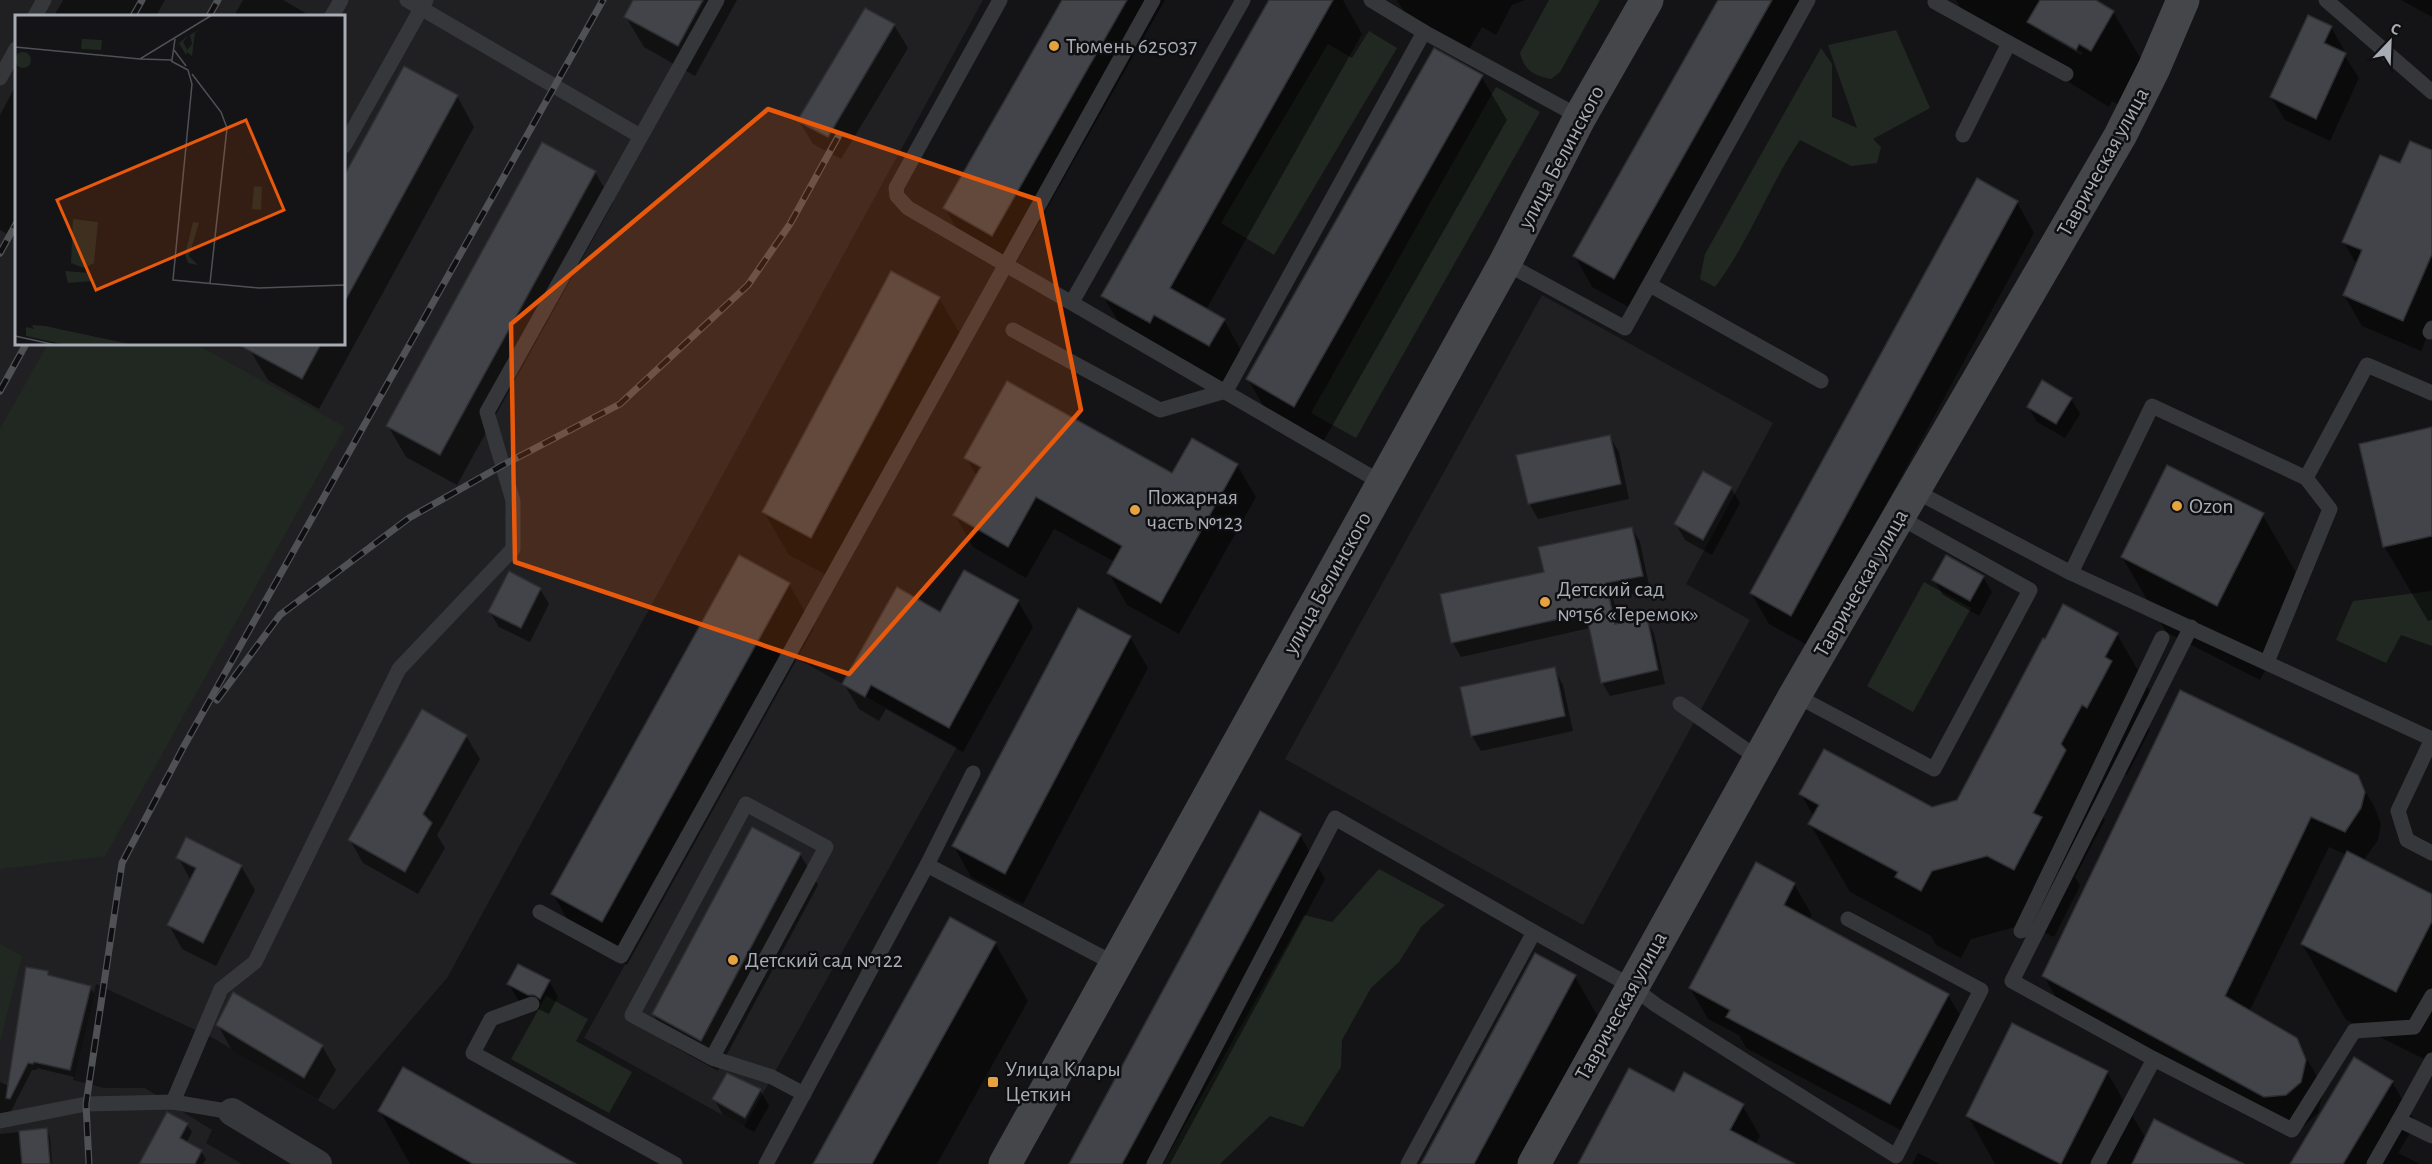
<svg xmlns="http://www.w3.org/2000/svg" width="2432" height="1164" viewBox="0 0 2432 1164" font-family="'Alegreya Sans',sans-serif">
  <rect width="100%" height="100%" fill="#141416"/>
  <g fill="#202023" fill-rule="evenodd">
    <path d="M0,0h983l-536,978 -113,132 -121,-72 -117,-54 -23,96 31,8h41l67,42 -6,13 36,21h-242zM16,16h328v328h-328z"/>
    <path d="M1542,295l231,128 -87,161 64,36 -167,305 -298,-166z"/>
    <path d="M796,658l161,89 -213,380 -160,-89z"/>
  </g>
  <g fill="#212821">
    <path d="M1549,0h51l-40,72 -9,7c-17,-3 -27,-9 -31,-26z"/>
    <path d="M1896,30l34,78 -57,31 8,8 -4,16 -26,3 -51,-26c-32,47 -50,101 -85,147l-15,-8 5,-25 116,-206 11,16v53l25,11 -29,-83z"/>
    <path d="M1369,31l28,17 -123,207 -53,-32 107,-179 24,14z"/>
    <path d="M1496,87l44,25 -184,326 -45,-25z"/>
    <path d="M48,344h148l149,83 -240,429 -105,13v-440z"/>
    <path d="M1924,582l47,26 -58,104 -46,-26z"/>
    <path d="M2432,591v55l-31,-11 -15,28 -50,-23 17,-39z"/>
    <path d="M1379,869l66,36 -24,22 -22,35 -28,26 -29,52 -1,27 -38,60 -33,-11 -50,48h-57l141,-249 28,7z"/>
    <path d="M0,944l22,12 -22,85z"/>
    <path d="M546,996l42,23 -12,22 56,31 -23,41 -98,-54z"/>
  </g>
  <g fill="#0007" fill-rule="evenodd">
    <path d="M63,0h102l-9,16h-102z"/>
    <path d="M243,0h40l21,12 3,4h-73z"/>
    <path d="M635,0h102l-42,76 -51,-29 -18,-30z"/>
    <path d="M1064,0h101l-153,270 -47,-27 -20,-35z"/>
    <path d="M1271,0h72l19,34 -156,276 18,10 24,43 -14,25 -55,-31 -51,-19 -25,-42z"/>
    <path d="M1397,0h128l-13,5 -16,30 -14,-8 -19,33 -45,-25z"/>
    <path d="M1720,0h87l-175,309 -40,-22 -17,-31z"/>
    <path d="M1956,0h137l20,12 34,57 -23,39 -12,-7 -3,6 -142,-88zM2041,28l42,25 -2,2 -40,-23z"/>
    <path d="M2401,0h31v17z"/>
    <path d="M894,25l14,23 -67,111 -28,-15 -14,-23z"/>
    <path d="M2331,27l13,23 -1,3 16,25 -29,63 -45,-21 -14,-23z"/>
    <path d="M405,68l52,28 17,31 -155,282 -51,-29 -18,-30 3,-6h91v-165z"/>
    <path d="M1481,76l26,44 -188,329 -46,-26 -25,-44z"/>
    <path d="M16,85v154l-16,-9v-115z"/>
    <path d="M2432,152v173l-11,26 -59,-25 -18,-31 13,-30 -13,-23 57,-77z"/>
    <path d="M595,172l18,31 -156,282 -51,-28 -18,-31z"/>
    <path d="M2017,202l17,31 -225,413 -40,-22 -18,-31z"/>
    <path d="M939,298l25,43 -128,239 -47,-25 -25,-43z"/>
    <path d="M2071,399l9,15 -15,24 -28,-16 -9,-15z"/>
    <path d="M2432,428v192l-4,1 -44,-75z"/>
    <path d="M1610,437l9,15 10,47 -91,20 -9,-16z"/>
    <path d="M1193,440l44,25 19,32 -77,137 -52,-29 -18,-32 6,-11 -61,-33 -28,49 -53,-31 -18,-32 22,-39 -11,-18 207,17z"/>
    <path d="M1731,488l9,15 -28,52 -27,-15 -9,-16z"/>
    <path d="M2262,514l44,76 -46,90 -94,-48 -44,-75z"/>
    <path d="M1632,528l8,14 10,48 -37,8 6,27 27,-6 8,14 11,51 -55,12 -8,-14 -12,-54 -129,29 -8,-14 -11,-48 104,-22z"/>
    <path d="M1983,577l9,15 -13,24 -36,-21 -9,-15z"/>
    <path d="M789,584l25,44 -187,337 -49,-27 -25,-44z"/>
    <path d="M540,589l9,15 -19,38 -31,-15 -9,-15z"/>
    <path d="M1018,601l15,26 -70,125 -77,-43 -7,12 -20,-12 -15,-25 97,-70z"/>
    <path d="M2117,634l39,68 -11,20 5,8 -23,45 -6,-3 -21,40 5,8 -30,57 5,9 -26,51 -27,-13 -56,15 -10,19 -25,-13 -5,-9 -81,-44 -40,-68 4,-7 -13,-23 131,14 26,-7z"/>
    <path d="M1130,637l18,31 -125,236 -52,-27 -17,-31z"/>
    <path d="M1554,669l9,16 10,46 -92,20 -9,-15 -10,-47z"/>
    <path d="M466,736l14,23 -43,76 8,13 -27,46 -55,-31 -13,-23z"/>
    <path d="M2357,777l18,31 6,16 -3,16 -15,21 69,35v167l-86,-43 -44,-76 45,-89 -18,-8 -80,165 46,27 19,32 9,21 -5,21 -14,13 -21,1 -222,-120 -17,-31z"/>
    <path d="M753,829l47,25 18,31 -100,186 -47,-26 -18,-31z"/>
    <path d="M1300,835l25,44 -155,285h-100z"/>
    <path d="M178,857l63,9 14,24 -39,76 -34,-17 -13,-24 22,-44z"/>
    <path d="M1794,884l18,31 -3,5 139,75 18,30 -58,109 -162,-86 -7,-13 -31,-16 -18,-31z"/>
    <path d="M995,943l33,58 -91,163h-122z"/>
    <path d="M47,972l4,6 39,9 4,7 -20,83 -37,-9v2h-5l-24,47 -8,3v-38l9,4z"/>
    <path d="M1575,977l25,43 -77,144h-100z"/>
    <path d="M549,981l9,16 -9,17 -31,-14 -9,-16z"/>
    <path d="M218,1025l104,21 14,24 -18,30 -87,-51z"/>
    <path d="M2107,1072l39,67 94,25h-245l-27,-48z"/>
    <path d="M2392,1082l24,41 -18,30 22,11h-128z"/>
    <path d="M760,1090l9,16 -15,26 -31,-17 -9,-16z"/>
    <path d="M1674,1094l68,11 18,31 -5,9 37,19h-212z"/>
    <path d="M380,1111l193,53h-163z"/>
    <path d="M168,1114l19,11 5,7 -6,11 15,8 5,8 -3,5h-62z"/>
    <path d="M46,1129l4,8 2,27h-52v-30z"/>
    <path d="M1918,1153l22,11h-28z"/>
  </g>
  <g fill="#434449" stroke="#2e2f32" stroke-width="1.5">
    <path d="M633,0h70l-25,46 -54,-29z"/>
    <path d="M1062,0h65l-135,236 -49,-28z"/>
    <path d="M1269,0h64l-163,288 55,31 -16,27 -55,-31 -4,8 -49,-27z"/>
    <path d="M1718,0h54l-158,279 -41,-23z"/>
    <path d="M2040,0h56l18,11 -23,40 -12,-7 -3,6 -49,-28z"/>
    <path d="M865,8l30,16 -67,113 -31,-16z"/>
    <path d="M2308,15l24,11 -8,17 22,10 -30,66 -46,-22z"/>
    <path d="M1434,48l49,27 -189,332 -48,-28z"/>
    <path d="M404,66l54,29 -114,208v-127z"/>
    <path d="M2410,141l22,9v104l-29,67 -60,-26 19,-45 -20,-8 38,-87 20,8z"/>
    <path d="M542,142l54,29 -156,284 -54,-29z"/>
    <path d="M1977,178l41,23 -227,415 -41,-23z"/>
    <path d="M891,271l49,26 -129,241 -49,-26z"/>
    <path d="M237,344h84l-19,35z"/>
    <path d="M2042,380l30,18 -16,26 -29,-17z"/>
    <path d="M1007,381l165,92 20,-35 46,26 -77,139 -54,-30 15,-27 -86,-49 -28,50 -55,-32 28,-48 -17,-9z"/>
    <path d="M2432,427v109l-49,11 -24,-103z"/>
    <path d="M1610,435l11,49 -93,20 -12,-49z"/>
    <path d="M2167,465l97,48 -47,93 -96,-49z"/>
    <path d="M1703,471l29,16 -29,53 -29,-16z"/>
    <path d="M1632,527l11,49 -37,7 9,41 32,-7 11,53 -57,13 -15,-70 -135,30 -11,-49 104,-22 -6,-25z"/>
    <path d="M739,555l51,28 -188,339 -51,-28z"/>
    <path d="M1946,555l38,21 -14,25 -38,-21z"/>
    <path d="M964,570l55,30 -70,128 -78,-43 -6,12 -23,-13 55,-97 43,25z"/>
    <path d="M509,571l32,17 -20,40 -33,-16z"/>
    <path d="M2063,604l55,29 -13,24 7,4 -25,47 -5,-3 -21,39 5,6 -33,63 9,4 -28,53 -27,-14 -55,15 -11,20 -26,-14 3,-5 -90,-48 11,-19 -20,-11 25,-45 108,58 25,-7 86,-162 2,1z"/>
    <path d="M1078,608l53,28 -126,238 -53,-28z"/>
    <path d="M1555,667l10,49 -94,20 -11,-49z"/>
    <path d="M2180,690l178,85 7,17 -4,16 -16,24 -34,-15 -86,179 72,42 9,22 -5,22 -15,13 -22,2 -222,-121z"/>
    <path d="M422,709l45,26 -44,79 9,9 -27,49 -57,-32z"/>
    <path d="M1260,811l41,23 -179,330h-53z"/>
    <path d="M752,827l49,26 -100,188 -49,-27z"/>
    <path d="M186,837l56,28 -39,78 -36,-18 29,-57 -20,-10z"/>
    <path d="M2347,851l85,43v27l-36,71 -95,-48z"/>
    <path d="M1756,862l39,21 -11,22 165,89 -59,110 -164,-87 4,-7 -41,-22z"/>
    <path d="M950,917l46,25 -124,222h-59z"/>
    <path d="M1535,953l41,22 -102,189h-53z"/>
    <path d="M518,964l32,16 -10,19 -6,-4h-6l-21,-11z"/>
    <path d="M26,967l22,4v4l43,11 -21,84 -36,-8 -1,2 -5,-1 -18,36 -4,-1z"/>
    <path d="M233,992l90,53 -19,33 -88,-53z"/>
    <path d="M2012,1023l96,48 -47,93 -95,-48z"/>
    <path d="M2354,1057l39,24 -50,83h-53z"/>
    <path d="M403,1067l173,97h-103l-95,-53z"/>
    <path d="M1629,1068l45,24 10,-20 60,32 -14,26 65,34h-217z"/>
    <path d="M727,1073l34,16 -16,29 -33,-19z"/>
    <path d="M167,1112l21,11 -8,15 22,12 -7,14h-56z"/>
    <path d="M2154,1119l49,25 41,20h-112z"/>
    <path d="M47,1128l3,36h-28l-3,-33z"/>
  </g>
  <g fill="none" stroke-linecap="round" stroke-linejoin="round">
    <g stroke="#36373b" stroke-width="15">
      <path d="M407,0l233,136"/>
      <path d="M1000,0l-104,188 1,8 11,12 474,275"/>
      <path d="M1371,0l53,32 156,85"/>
      <path d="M2326,0l106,92"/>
      <path d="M1935,2l74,41 -46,92"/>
      <path d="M35,16l9,-16"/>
      <path d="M332,16l9,-16"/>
      <path d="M2009,43l57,31"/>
      <path d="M0,78l16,-29"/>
      <path d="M344,146l82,-146"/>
      <path d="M1505,263l120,65 183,-328"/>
      <path d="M1650,285l171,96"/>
      <path d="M1072,302l171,-302"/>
      <path d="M1013,330l147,80 66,-19 198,-359"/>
      <path d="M2430,332l2,-4"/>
      <path d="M1915,491l156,82 81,-167 154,72 61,-113 65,28"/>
      <path d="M2071,573l361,166"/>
      <path d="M2191,627l-179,354 142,78 138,71 62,-99 60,-4 18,-31"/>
      <path d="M2267,662l63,-153 -24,-31"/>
      <path d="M1795,695l139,74 96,-179 -131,-73"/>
      <path d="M1680,704l79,55"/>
      <path d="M2432,739l-34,72 9,29 25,13"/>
      <path d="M927,865l46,-92"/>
      <path d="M540,912l81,44 532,-956"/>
      <path d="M2021,931l141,-293"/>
      <path d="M532,1004l-41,15 -18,34 202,111"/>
      <path d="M712,1058l114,-211 -80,-43 -114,211 80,43 60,19 32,17"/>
      <path d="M173,1102l48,-113 34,-27 144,-293 114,-120v-48l-26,-89 230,-412"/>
      <path d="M2399,1120l33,-60"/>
      <path d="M0,1121l86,-17 87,-2 59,10"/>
      <path d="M766,1164l161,-299 190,100"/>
      <path d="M1154,1164l181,-346 199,114"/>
      <path d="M1408,1164l126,-232 97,54 25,19 240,151 85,-166 -133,-71"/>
      <path d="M2098,1164l56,-105"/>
      <path d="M2374,1164l25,-44 33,16"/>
    </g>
    <path stroke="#36373b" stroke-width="28" d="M232,1112l86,52"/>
    <g stroke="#44464a" stroke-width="33">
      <path d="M1005,1164l500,-901 75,-146 67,-117"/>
      <path d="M1534,1164l261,-469 325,-559 34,-68 29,-68"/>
    </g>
    <defs>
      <g id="rail">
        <path d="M133,16l9,-16"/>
        <path d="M209,16l9,-16"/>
        <path d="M0,253l16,-29"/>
        <path d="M0,391l26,-47"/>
        <path d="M217,700l63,-85 129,-97 94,-53 117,-61 128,-119 42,-61 49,-89"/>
        <path d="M89,1164l-3,-60 36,-241 62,-117 419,-746"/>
      </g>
    </defs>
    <use href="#rail" stroke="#4f5155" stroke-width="7"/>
    <use href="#rail" stroke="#0f0f11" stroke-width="4.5" stroke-dasharray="14" stroke-linecap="butt"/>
  </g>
  <path fill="#e8590c" fill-opacity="0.2" stroke="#e8590c" stroke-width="4.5" stroke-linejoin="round" d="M768,109l271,91 42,210 -232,264 -334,-112 -4,-238z"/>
  <g fill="#e4a33e" stroke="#0f0f11" stroke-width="2">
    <circle cx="1054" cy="46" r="6"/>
    <circle cx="2177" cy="506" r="6"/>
    <circle cx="1135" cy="510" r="6"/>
    <circle cx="1545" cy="602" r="6"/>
    <circle cx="733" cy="960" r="6"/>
    <rect x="987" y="1076" width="12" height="12" rx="3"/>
  </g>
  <g text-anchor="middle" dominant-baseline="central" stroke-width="5" stroke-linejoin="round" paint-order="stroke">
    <g font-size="22" fill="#a7acb5" stroke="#0f0f11" text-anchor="start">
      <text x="1066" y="46">Тюмень 625037</text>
      <text x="1147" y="497">Пожарная<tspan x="1147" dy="25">часть №123</tspan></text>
      <text x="2189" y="506">Ozon</text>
      <text x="1557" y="589">Детский сад<tspan x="1557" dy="25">№156 «Теремок»</tspan></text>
      <text x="745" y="960">Детский сад №122</text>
      <text x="1005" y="1069">Улица Клары<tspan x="1005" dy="25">Цеткин</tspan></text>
    </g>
    <g font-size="22" fill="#a7acb5" stroke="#0f0f11">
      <text transform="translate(1561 157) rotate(-62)">улица Белинского</text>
      <text transform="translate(2103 162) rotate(-61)">Таврическая улица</text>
      <text transform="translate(1327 583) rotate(-61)">улица Белинского</text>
      <text transform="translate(1861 583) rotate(-60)">Таврическая улица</text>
      <text transform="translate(1621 1006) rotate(-61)">Таврическая улица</text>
    </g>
  </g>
  <g transform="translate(15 15)">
    <rect width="330" height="330" fill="#141416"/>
    <path d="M185,14l-5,4 -3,23 -5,-4 -1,3 -7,-12 10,-8 -6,7 4,8 5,-6 -2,-9zM67,24l20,1 -1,10 -20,-1zM0 45a8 8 0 1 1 16 0a8 8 0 1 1-16 0ZM239,171l8,1 -1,23 -9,-1zM58,204l25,3 -4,41 -10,5 -13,-5zM178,207l6,1 -10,33 9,9 -10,-2 -3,-8zM50,256l25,2 2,8 -24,2zM17,310l13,1 89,19h-68l-40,-9v-9l8,2z" fill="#212821"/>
    <path fill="none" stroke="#4f5156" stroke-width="1.5" d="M0,32l125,12 72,-44M159,35l12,16M125,44l32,1 3,-21M156,46l17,9 4,14 -19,196 86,8 86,-3M177,59l29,38 6,16 -17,155M0,321l41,9"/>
    <path fill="#e8590c" fill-opacity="0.15" stroke="#e8590c" stroke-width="3" d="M231,105l38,90 -188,80 -39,-90z"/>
    <rect width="330" height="330" fill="none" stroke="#a7acb5" stroke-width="3"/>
  </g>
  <g transform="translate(2390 42) rotate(23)" stroke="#0f0f11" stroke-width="4.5" paint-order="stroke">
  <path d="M0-4.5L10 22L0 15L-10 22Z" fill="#a7acb5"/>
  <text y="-9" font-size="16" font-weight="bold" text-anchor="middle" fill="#a7acb5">С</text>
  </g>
</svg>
